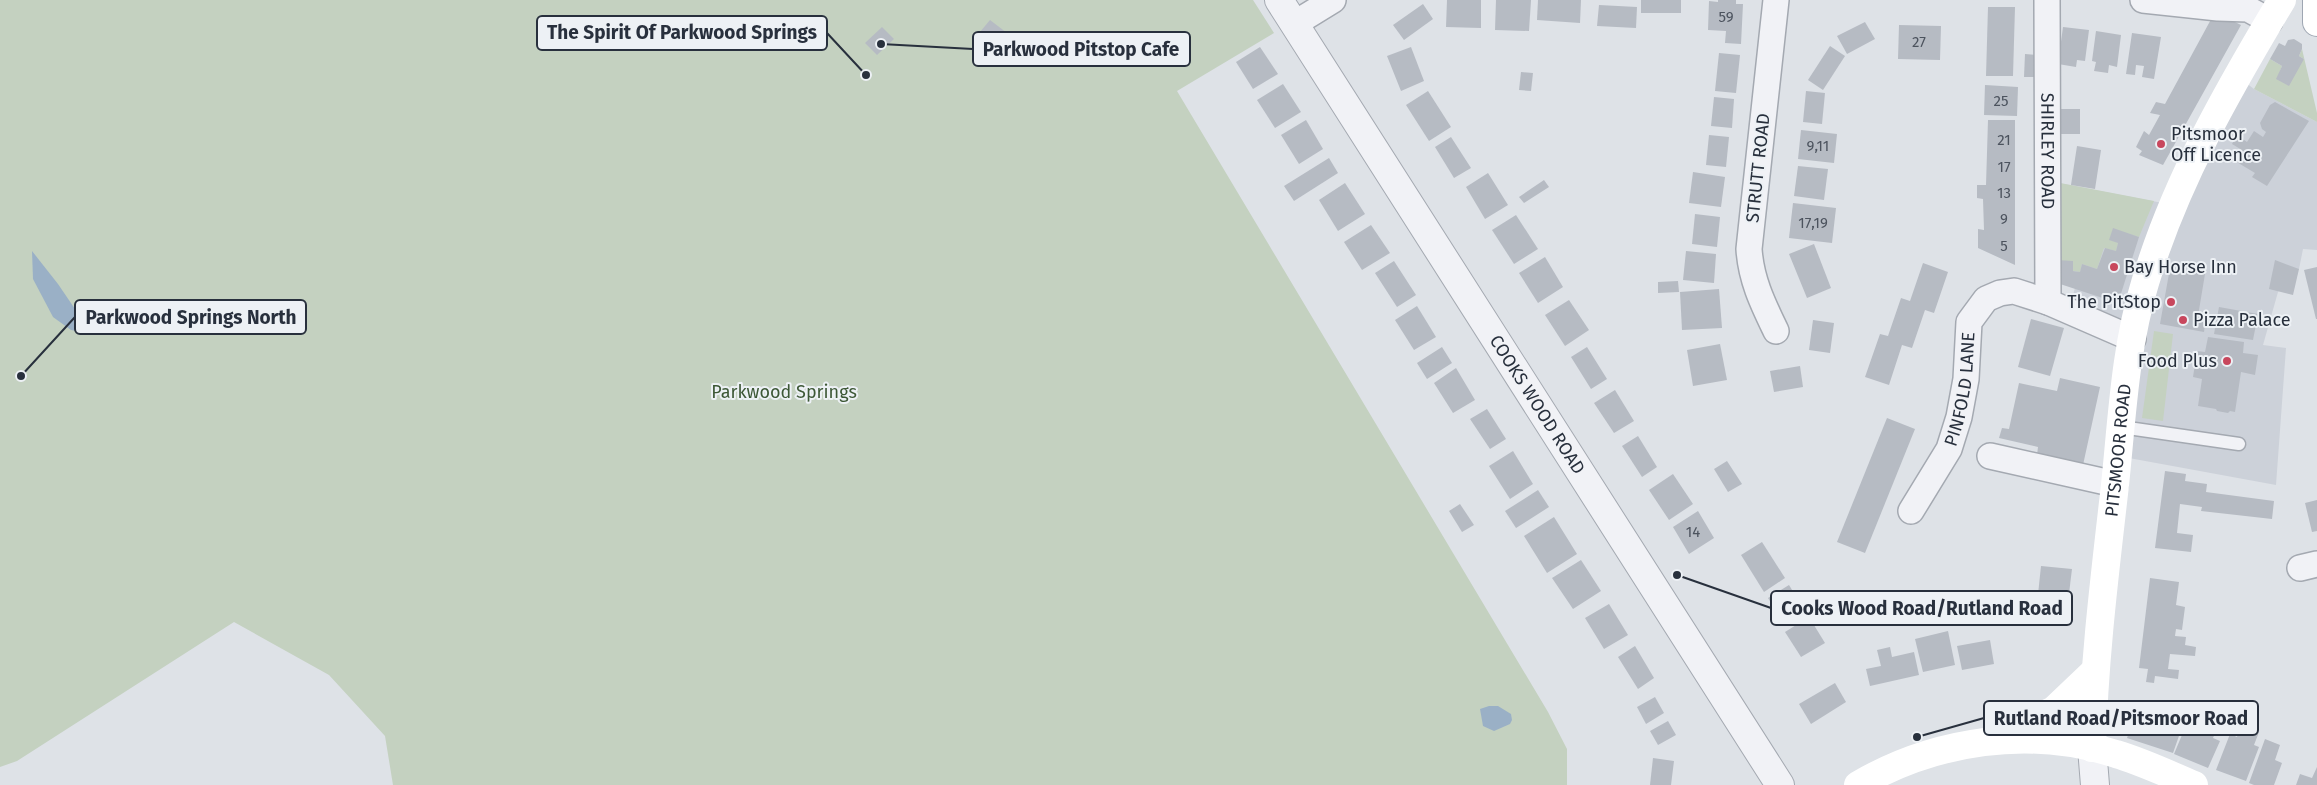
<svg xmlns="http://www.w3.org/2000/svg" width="2317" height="785" viewBox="0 0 2317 785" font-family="'Fira Sans',sans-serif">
  <rect width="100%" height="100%" fill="#dee2e7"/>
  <path fill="#ccd1d9" d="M2237,76l17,13 63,33v128l-14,-1 -4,20 -21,23 -15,53 23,3 -10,137 -158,-29 15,-117 -64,-28 10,-39 -6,-1 -25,-90 125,24z"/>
  <g fill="#c4d1c0">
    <path d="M0,0h1253l21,33 -97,58 371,621 19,37v36h-1174l-8,-49 -56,-61 -95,-53 -217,139 -17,6z"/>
    <path d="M2302,49l15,64v9l-63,-33 16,-30 12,7 -5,13 27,-20 -5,-3z"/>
    <path d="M2055,182l99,19 -15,36 -26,-8 5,14 -2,8 -12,-3 -7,21 -15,-5 -2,8 -7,-1 -16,-11z"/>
    <path d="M2154,331l19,3 -10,87 -21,-3z"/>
  </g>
  <g fill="#9ab0c6">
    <path d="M32,251l26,33 34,50 -21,-4 -18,-13 -20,-38z"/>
    <path d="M1489,706h9l13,8 1,6 -2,4 -16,7 -11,-5 -3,-17z"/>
  </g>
  <g fill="#b6bbc3">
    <path d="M1447,0h34v28l-35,-1z"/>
    <path d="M1496,0h35l-2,31 -34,-1z"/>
    <path d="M1538,0h43l-1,23 -43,-3z"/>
    <rect x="1641" y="0" width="40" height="13"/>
    <path d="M1718,0h18v4h7l-2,40 -16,-1 1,-12 -18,-1 1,-29 9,1z"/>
    <path d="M1423,4l10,15 -29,21 -11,-15z"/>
    <path d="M1599,5l38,2 -1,21 -39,-2z"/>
    <path d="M1988,7h27l-2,69h-27z"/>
    <path d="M2215,12l26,13 -78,140 -24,-10 3,-4 -6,-4 8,-16 5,4 11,-20 -10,-2 6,-11 9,2z"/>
    <path d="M990,20l21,16 -9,12 -22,-16z"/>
    <path d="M1865,22l10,17 -28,15 -10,-18z"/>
    <path d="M1899,25l42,1 -1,34 -42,-1z"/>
    <path d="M882,27l12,12 -17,16 -12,-12z"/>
    <path d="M2063,27l26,3 -4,31 -8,-1 -1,7 -18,-3z"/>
    <path d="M2096,31l25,4 -4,32 -8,-2 -1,8 -14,-2 2,-9 -4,-1z"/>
    <path d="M2132,33l29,4 -7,42 -12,-2 2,-11 -8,-1 -1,10 -9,-1z"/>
    <path d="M2294,39l8,5v5l-3,7 5,3 -15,27 -13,-7 6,-13 -12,-7 9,-16 6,3 3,-6z"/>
    <path d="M1830,46l15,10 -22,34 -15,-10z"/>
    <path d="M1260,47l18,27 -25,15 -17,-27z"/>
    <path d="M1411,47l13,34 -23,10 -14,-35z"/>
    <path d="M1719,53l21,2 -4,38 -21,-2z"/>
    <path d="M2025,54l12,1 -1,22h-12z"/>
    <path d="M1521,72l12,1 -2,18 -12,-1z"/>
    <path d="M1283,84l18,28 -26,16 -18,-28z"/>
    <path d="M1985,85l33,2 -1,29 -33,-1z"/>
    <path d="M1428,91l23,36 -22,14 -23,-36z"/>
    <path d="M1806,91l19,2 -3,31 -19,-2z"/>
    <path d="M1714,97l20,2 -2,29 -21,-2z"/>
    <path d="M2275,102l34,19 -42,65 -15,-9 3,-4 -20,-12 7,-11 -10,-6 5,-9 10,7 7,-11 9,6 3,-5 -4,-3 -2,-6 10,-18z"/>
    <rect x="2058" y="109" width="22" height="25"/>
    <path d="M1306,120l17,29 -24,15 -18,-29z"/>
    <path d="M1988,120h27v145l-37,-17v-19l6,1 -1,-31 -6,-1v-13h9z"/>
    <path d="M1801,130l36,4 -3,29 -36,-4z"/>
    <path d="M1709,135l20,2 -3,30 -20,-2z"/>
    <path d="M1451,137l20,31 -17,10 -19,-31z"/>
    <path d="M2077,146l24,4 -6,39 -24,-4z"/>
    <path d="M1329,158l9,15 -44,28 -10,-15z"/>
    <path d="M1798,166l30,3 -4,31 -30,-4z"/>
    <path d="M1693,172l32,5 -4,30 -32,-4z"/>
    <path d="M1488,173l20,32 -23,14 -19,-32z"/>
    <path d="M1544,180l5,7 -25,16 -5,-6z"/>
    <path d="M1345,183l20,31 -27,17 -19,-31z"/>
    <path d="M1793,203l43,5 -4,35 -43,-5z"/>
    <path d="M1695,214l25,3 -3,30 -25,-3z"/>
    <path d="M1516,215l22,34 -24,15 -22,-34z"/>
    <path d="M1371,225l19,28 -28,17 -18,-28z"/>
    <path d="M2113,228l26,9 -21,66 -61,-20v-23l16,1v10l7,1 2,-8 15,5 8,-21 11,3 2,-8 -9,-3z"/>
    <path d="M1814,244l17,44 -24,10 -18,-44z"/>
    <path d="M1686,251l30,3 -2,29 -31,-3z"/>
    <path d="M1545,257l18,30 -25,16 -19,-30z"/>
    <path d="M2275,260l24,9 -6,26 -24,-6z"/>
    <path d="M1394,261l22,34 -19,12 -22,-34z"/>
    <path d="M1923,263l25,9 -14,41 -9,-3 -13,38 -10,-3 -13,40 -24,-8 15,-43 8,2 13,-38 9,3z"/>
    <path d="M2317,267v52h-1l-12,-49z"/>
    <path d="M2170,268l35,6 -7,42 8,1 -2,15 -44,-8z"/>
    <path d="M1678,281l1,11 -21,1v-11z"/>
    <path d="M1719,289l3,39 -40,2 -2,-38z"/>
    <path d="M1569,300l20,30 -24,16 -20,-31z"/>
    <path d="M1417,306l19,31 -22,13 -19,-30z"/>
    <path d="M2219,307l39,7 -5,26 -39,-6z"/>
    <path d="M2031,319l33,9 -14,48 -32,-9z"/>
    <path d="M1813,320l21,3 -4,30 -21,-3z"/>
    <path d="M2208,337l36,5 -1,11 15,2 -3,20 -14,-3 -6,40 -5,-1 -2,2 -11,-2 -1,-2 -18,-3 4,-27 -9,-2 4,-26 8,1z"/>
    <path d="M1720,344l7,36 -34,6 -6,-36z"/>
    <path d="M1442,347l10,16 -25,16 -10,-16z"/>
    <path d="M1587,347l20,32 -16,10 -20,-32z"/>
    <path d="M1800,366l3,21 -29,5 -4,-21z"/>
    <path d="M1456,368l19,32 -22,13 -19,-30z"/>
    <path d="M2060,378l40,9 -17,78 -46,-10 1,-8 -39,-9 3,-10 7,1 10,-46 38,8z"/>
    <path d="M1615,390l19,31 -20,12 -20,-30z"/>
    <path d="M1487,409l19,30 -16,10 -20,-30z"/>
    <path d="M1887,418l28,11 -50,124 -28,-11z"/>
    <path d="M1638,436l19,31 -15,10 -20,-31z"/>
    <path d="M1513,451l20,33 -23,15 -21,-33z"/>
    <path d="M1727,461l15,23 -14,8 -14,-23z"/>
    <path d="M2165,471l21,3 -1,7 22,3 -1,8 68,9 -2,18 -71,-8 1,-4 -22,-3 -3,29 16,2 -2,17 -36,-4z"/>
    <path d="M1673,474l20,30 -24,16 -20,-30z"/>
    <path d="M1538,490l11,17 -33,21 -11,-17z"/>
    <path d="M2317,500v31l-5,1 -7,-29z"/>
    <path d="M1460,504l14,21 -12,7 -13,-21z"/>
    <path d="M1698,511l16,27 -25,16 -16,-27z"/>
    <path d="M1554,517l23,37 -30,19 -23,-37z"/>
    <path d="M1762,542l23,36 -21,14 -23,-37z"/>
    <path d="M1581,560l20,31 -28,18 -21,-31z"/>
    <path d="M2041,566l31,3 -7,57 -30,-3z"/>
    <path d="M2150,578l29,4 -3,23 9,2 -3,23 -6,-1 -1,7 11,1 -1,8 11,2 -1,9 -25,-2 -2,15 11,1 -1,9 -23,-3 -1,7 -8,-1 2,-13 -9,-1z"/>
    <path d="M1789,585l16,26 -21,13 -16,-26z"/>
    <path d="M1609,604l19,31 -24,14 -19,-31z"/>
    <path d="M1809,617l16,26 -24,14 -16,-25z"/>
    <path d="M1948,631l7,34 -32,7 -8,-33z"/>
    <path d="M1990,640l4,24 -32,6 -5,-24z"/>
    <path d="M1635,646l19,32 -16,11 -20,-32z"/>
    <path d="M1890,647l2,10 22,-5 5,23 -49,11 -4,-17 15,-3 -4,-16z"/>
    <path d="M1835,683l11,19 -35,22 -12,-20z"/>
    <path d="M1655,697l9,16 -18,11 -9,-17z"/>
    <path d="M2177,707l11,3 -15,43 -46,-15 11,-30 35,12z"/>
    <path d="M2201,716l18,8 -6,14 7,3 -12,27 -34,-14 13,-31 9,4z"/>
    <path d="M1668,721l8,14 -18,10 -8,-14z"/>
    <path d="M2241,725l18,7 -5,13 5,2 -13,34 -30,-11 14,-36 7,3z"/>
    <path d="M2265,739l15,6 -5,15 7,3 -8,22h-20l-5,-2z"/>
    <path d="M1653,758l21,3 -3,24h-21z"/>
    <path d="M2317,767v18h-21l4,-11 12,4z"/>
  </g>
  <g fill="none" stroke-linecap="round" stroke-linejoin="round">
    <defs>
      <path id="service" d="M2121,427l118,17"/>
      <g id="minor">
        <path d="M1776,0l-27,249c2,31 14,55 27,82"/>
        <path id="s1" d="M2047,0l1,302"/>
        <path d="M2143,0l75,8 30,1 22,12"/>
        <path d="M1294,24l39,-24"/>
        <path d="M1990,456l125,28"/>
        <path id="s2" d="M1911,511l38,-62 10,-32 7,-38 3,-57 17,-23 14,-6 14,-2 34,11 85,37"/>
        <path d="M2300,568l17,-4"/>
      </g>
      <g id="tertiary">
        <path id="s3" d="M1279,0l501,785"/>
        <path d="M2092,748l3,37"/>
      </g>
      <path id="primary" d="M2317,0v22"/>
    </defs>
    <use href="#service" stroke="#a4a9b1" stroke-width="15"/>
    <use href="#minor" stroke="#a4a9b1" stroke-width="28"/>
    <use href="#tertiary" stroke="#a4a9b1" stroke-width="30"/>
    <use href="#primary" stroke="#9ea6b2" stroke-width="30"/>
    <use href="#service" stroke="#f1f2f6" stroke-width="12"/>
    <use href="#minor" stroke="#f1f2f6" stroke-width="25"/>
    <use href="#tertiary" stroke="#f1f2f6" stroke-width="28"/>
    <g stroke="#fff" stroke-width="28">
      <path d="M1997,736l57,-26 41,-39"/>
      <path id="s4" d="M2092,748c2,-88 13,-175 23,-263 7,-67 10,-137 30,-202 30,-101 83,-193 137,-283"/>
      <path d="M1858,785c77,-45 172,-59 258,-31 27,8 52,20 78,31"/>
    </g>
    <use href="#primary" stroke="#fff" stroke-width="28"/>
  </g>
  <g fill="#c8475d" stroke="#edf1f5" stroke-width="2">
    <circle cx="2161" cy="144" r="5"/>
    <circle cx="2114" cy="267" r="5"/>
    <circle cx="2171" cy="302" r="5"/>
    <circle cx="2183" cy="320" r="5"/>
    <circle cx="2227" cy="361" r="5"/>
  </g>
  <g text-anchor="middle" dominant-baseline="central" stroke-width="4" stroke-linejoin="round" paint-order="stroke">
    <g font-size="15" fill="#4c535e">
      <text x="1726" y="17">59</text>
      <text x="1919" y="42">27</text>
      <text x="2001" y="101">25</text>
      <text x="2004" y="140">21</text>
      <text x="1818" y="146">9,11</text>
      <text x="2004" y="167">17</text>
      <text x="2004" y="193">13</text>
      <text x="2004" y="219">9</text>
      <text x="1813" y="223">17,19</text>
      <text x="2004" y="246">5</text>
      <text x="1693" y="532">14</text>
    </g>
    <g font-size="18" fill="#28303d" stroke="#edf1f5" text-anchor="start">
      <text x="2171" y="134">Pitsmoor<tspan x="2171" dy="21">Off Licence</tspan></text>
      <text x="2124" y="267">Bay Horse Inn</text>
      <text x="2161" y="302" text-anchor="end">The PitStop</text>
      <text x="2193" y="320">Pizza Palace</text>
      <text x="2217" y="361" text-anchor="end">Food Plus</text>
    </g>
    <g font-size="18" fill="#28303d" stroke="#edf1f5">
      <text stroke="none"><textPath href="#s1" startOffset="151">SHIRLEY ROAD</textPath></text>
      <text transform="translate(1758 168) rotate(-84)">STRUTT ROAD</text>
      <text stroke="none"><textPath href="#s2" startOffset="134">PINFOLD LANE</textPath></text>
      <text stroke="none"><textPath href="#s3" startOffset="480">COOKS WOOD ROAD</textPath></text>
      <text stroke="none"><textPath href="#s4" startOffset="299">PITSMOOR ROAD</textPath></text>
    </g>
    <g font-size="18" fill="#3d5836" stroke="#edf1f5">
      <text x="784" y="392">Parkwood Springs</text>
    </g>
  </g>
  <path fill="none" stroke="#28303d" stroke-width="2" d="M866 75L827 33M881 44L973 49M21 376L75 317M1677 575L1771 608M1917 737L1984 718"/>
  <g fill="#28303d" stroke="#edf1f5" stroke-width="2">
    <circle cx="866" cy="75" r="5"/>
    <circle cx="881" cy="44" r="5"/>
    <circle cx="21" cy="376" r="5"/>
    <circle cx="1677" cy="575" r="5"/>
    <circle cx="1917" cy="737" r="5"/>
  </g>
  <g fill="#edf1f5" stroke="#28303d" stroke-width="2">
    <rect x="537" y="16" width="290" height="34" rx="5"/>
    <rect x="973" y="32" width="217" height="34" rx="5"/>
    <rect x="75" y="300" width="231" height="34" rx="5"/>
    <rect x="1771" y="591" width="301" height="34" rx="5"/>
    <rect x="1984" y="701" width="274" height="34" rx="5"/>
  </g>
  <g font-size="19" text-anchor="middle" font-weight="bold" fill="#28303d">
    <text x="682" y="39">The Spirit Of Parkwood Springs</text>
    <text x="1081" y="56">Parkwood Pitstop Cafe</text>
    <text x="191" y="324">Parkwood Springs North</text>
    <text x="1922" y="615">Cooks Wood Road/Rutland Road</text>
    <text x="2121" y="725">Rutland Road/Pitsmoor Road</text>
  </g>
</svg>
